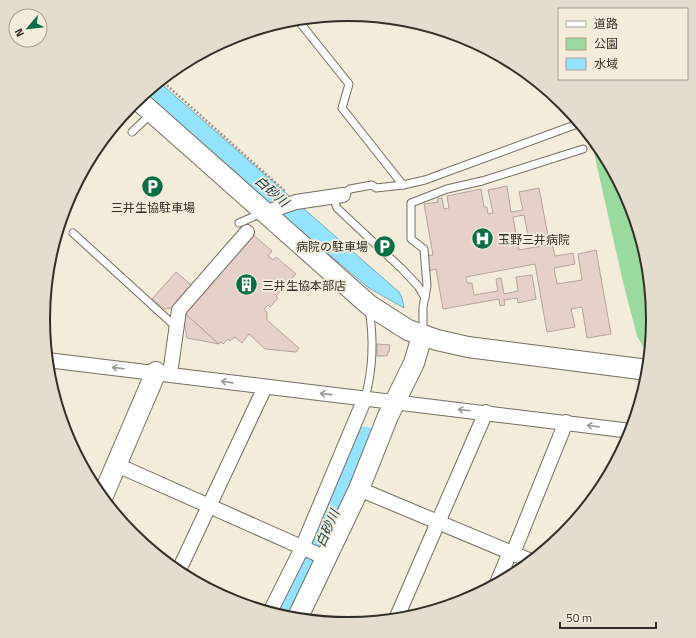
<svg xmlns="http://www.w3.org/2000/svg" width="696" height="638" viewBox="0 0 696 638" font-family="'Titillium Web','Noto Sans JP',sans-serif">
  <rect width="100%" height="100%" fill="#f4ecdb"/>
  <path fill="#9bda9e" d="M590,135l12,15 28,52 17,58 6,59 -3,33h-4l-9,-16 -14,-54z"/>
  <path fill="#94e3fe" stroke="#77adbe" d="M159,82l240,210 3,6 2,10 -35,-20 -81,-68 -51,-47 -93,-80z"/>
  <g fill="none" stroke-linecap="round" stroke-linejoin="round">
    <path stroke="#94e3fe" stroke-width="23" d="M285,617l29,-58 51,-121"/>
  </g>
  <g fill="#e5d1ca" stroke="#b7a49d">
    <path d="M507,186l4,26 12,-2 -4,-18 20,-4 9,48 -19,4 -5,-25 -11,2 6,33 33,-6 3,12 18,-3 2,11 -21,4 3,16 25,-4 -4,-26 18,-4 15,84 -24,4 -5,-31 -11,2 4,18 -28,5 -12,-68 -69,13 1,6h5l2,12 24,-4 -2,-12 5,-1 3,16 14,-3 -2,-14 16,-2 4,24 -18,4 -1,-5 -13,2 1,5 -5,1 -1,-7 -56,10 -7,-40 -8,2 -2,-15 7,-1 -9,-51 14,-2 -1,-3 5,-1 2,11 5,-1 -2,-12 34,-7 3,18h3l1,7 5,-1 -5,-23z"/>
    <path d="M251,233l21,18 -4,5 5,4 3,-3 20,17 -20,22 2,2 -8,9 -2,-2 -4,4 3,3v8l32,28 -3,4 -31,-3 -16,-15 -7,9 -7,-6 -5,4 -2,-2 -5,5 -2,-2 -2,2 -37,-33z"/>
    <path d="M176,272l19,16 -17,19 -14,2 -12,-10z"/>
    <path d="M182,311l37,33 -32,-6z"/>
    <path d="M377,344l13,1 -1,7h-1l-1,4h-10z"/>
  </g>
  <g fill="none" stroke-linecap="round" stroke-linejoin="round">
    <defs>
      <g id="lane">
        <path d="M297,19l52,65 -7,24 61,77"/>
        <path d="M132,132l19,-18"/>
        <path d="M343,195l7,-6 22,-4 4,3 27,-3 22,-5 155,-57"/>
        <path d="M333,196l4,12 65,61 16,17 7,12"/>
        <path d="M239,223l23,-10"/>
        <path d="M73,233l103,94"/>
        <path d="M423,334v-27l4,-21 -3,-37 -13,-10v-36l36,-14 35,-8 101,-32"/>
        <path d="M365,398c8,-29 9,-59 4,-89"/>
      </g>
      <g id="street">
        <path d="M264,213l32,-11 47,-7"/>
        <path d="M47,360l584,71"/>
        <path d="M170,374l9,-64 68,-78"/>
        <path d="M117,465l209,93"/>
        <path d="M359,489l172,72"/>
        <path d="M513,553l53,-131"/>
        <path d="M178,572l87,-185"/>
        <path d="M497,583l13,-31"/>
        <path d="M270,612l32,-64 63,-150"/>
        <path d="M396,619l90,-207"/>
      </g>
      <g id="secondary">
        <path d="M137,99l232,206 39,25 29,10 31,7 180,23"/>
        <path d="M102,498l54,-126"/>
        <path d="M297,619l62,-130 29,-73 26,-53 8,-27"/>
      </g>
    </defs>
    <use href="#lane" stroke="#756d5e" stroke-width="9"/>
    <use href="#street" stroke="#756d5e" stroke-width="16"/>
    <use href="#secondary" stroke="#756d5e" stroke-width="22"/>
    <path stroke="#9b9689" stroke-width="2.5" stroke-dasharray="2 2" stroke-linecap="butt" d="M161,80l125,112"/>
    <use href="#lane" stroke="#fff" stroke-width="7"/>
    <use href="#street" stroke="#fff" stroke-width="14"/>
    <use href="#secondary" stroke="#fff" stroke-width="20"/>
  </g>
  <defs><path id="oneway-shaft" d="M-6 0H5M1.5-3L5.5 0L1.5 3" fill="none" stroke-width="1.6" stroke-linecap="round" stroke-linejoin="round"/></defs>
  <g stroke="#989794">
    <use href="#oneway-shaft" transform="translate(118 368) rotate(-173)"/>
    <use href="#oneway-shaft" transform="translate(227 382) rotate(-172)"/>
    <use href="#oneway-shaft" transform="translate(326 394) rotate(-174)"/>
    <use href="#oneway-shaft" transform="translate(464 410) rotate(-173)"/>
    <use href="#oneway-shaft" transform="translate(593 426) rotate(-172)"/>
  </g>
  <defs>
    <symbol id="parking-disc" viewBox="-11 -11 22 22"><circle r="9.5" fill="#0b6f46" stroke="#f4ecdb"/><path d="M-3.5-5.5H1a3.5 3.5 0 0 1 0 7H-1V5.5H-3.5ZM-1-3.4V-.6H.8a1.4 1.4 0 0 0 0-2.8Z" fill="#fff"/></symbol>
    <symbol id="hospital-disc" viewBox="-11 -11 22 22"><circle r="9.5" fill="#0b6f46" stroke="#f4ecdb"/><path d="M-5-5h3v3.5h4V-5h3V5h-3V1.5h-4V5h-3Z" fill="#fff"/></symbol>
    <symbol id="building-disc" viewBox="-11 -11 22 22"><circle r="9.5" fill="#0b6f46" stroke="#f4ecdb"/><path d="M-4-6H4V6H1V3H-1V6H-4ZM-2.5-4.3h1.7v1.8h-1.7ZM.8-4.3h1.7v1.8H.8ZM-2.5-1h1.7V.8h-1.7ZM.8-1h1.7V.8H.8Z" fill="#fff"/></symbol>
  </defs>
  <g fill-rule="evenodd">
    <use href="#parking-disc" x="140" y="174" width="25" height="25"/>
    <use href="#hospital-disc" x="470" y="226" width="25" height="25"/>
    <use href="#parking-disc" x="372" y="234" width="25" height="25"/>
    <use href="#building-disc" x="234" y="272" width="25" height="25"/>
  </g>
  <g text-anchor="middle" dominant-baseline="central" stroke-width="3.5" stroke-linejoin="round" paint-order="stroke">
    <g font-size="12" fill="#322f28" stroke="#f4ecdb" text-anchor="start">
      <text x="153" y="207" text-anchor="middle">三井生協駐車場</text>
      <text x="498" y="239">玉野三井病院</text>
      <text x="368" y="246" text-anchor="end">病院の駐車場</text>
      <text x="262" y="285">三井生協本部店</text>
    </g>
    <g font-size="13" font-style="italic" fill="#12414f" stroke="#f4ecdb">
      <text transform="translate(272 191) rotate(41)">白砂川</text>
      <text transform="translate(327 528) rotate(-67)">白砂川</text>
    </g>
  </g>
  <path d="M0 0H696V638H0ZM50 319a298 298 0 1 1 596 0a298 298 0 1 1-596 0Z" fill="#e4ddcd" fill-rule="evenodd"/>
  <path fill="none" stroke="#322f28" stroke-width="2" d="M50 319a298 298 0 1 1 596 0a298 298 0 1 1-596 0Z"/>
  <rect x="558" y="8" width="130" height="72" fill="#f4ecdb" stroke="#a6a093"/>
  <rect x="566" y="21" width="20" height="6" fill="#ffffff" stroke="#a6a093"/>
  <text x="594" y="28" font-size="12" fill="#322f28">道路</text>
  <rect x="566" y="38" width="20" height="12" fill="#9bda9e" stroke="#a6a093"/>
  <text x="594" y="48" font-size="12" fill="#322f28">公園</text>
  <rect x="566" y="58" width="20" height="12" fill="#94e3fe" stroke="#a6a093"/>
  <text x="594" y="68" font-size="12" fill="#322f28">水域</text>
  <g transform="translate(28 28) rotate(242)"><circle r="19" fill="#f4ecdb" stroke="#a6a093"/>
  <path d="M0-3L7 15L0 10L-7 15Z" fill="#0b6f46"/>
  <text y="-6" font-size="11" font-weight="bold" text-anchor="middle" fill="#322f28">N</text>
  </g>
  <path d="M560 622v6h96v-6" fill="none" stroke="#322f28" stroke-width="2"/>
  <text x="566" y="622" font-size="12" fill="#322f28" stroke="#f4ecdb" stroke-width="3" paint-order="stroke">50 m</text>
</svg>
